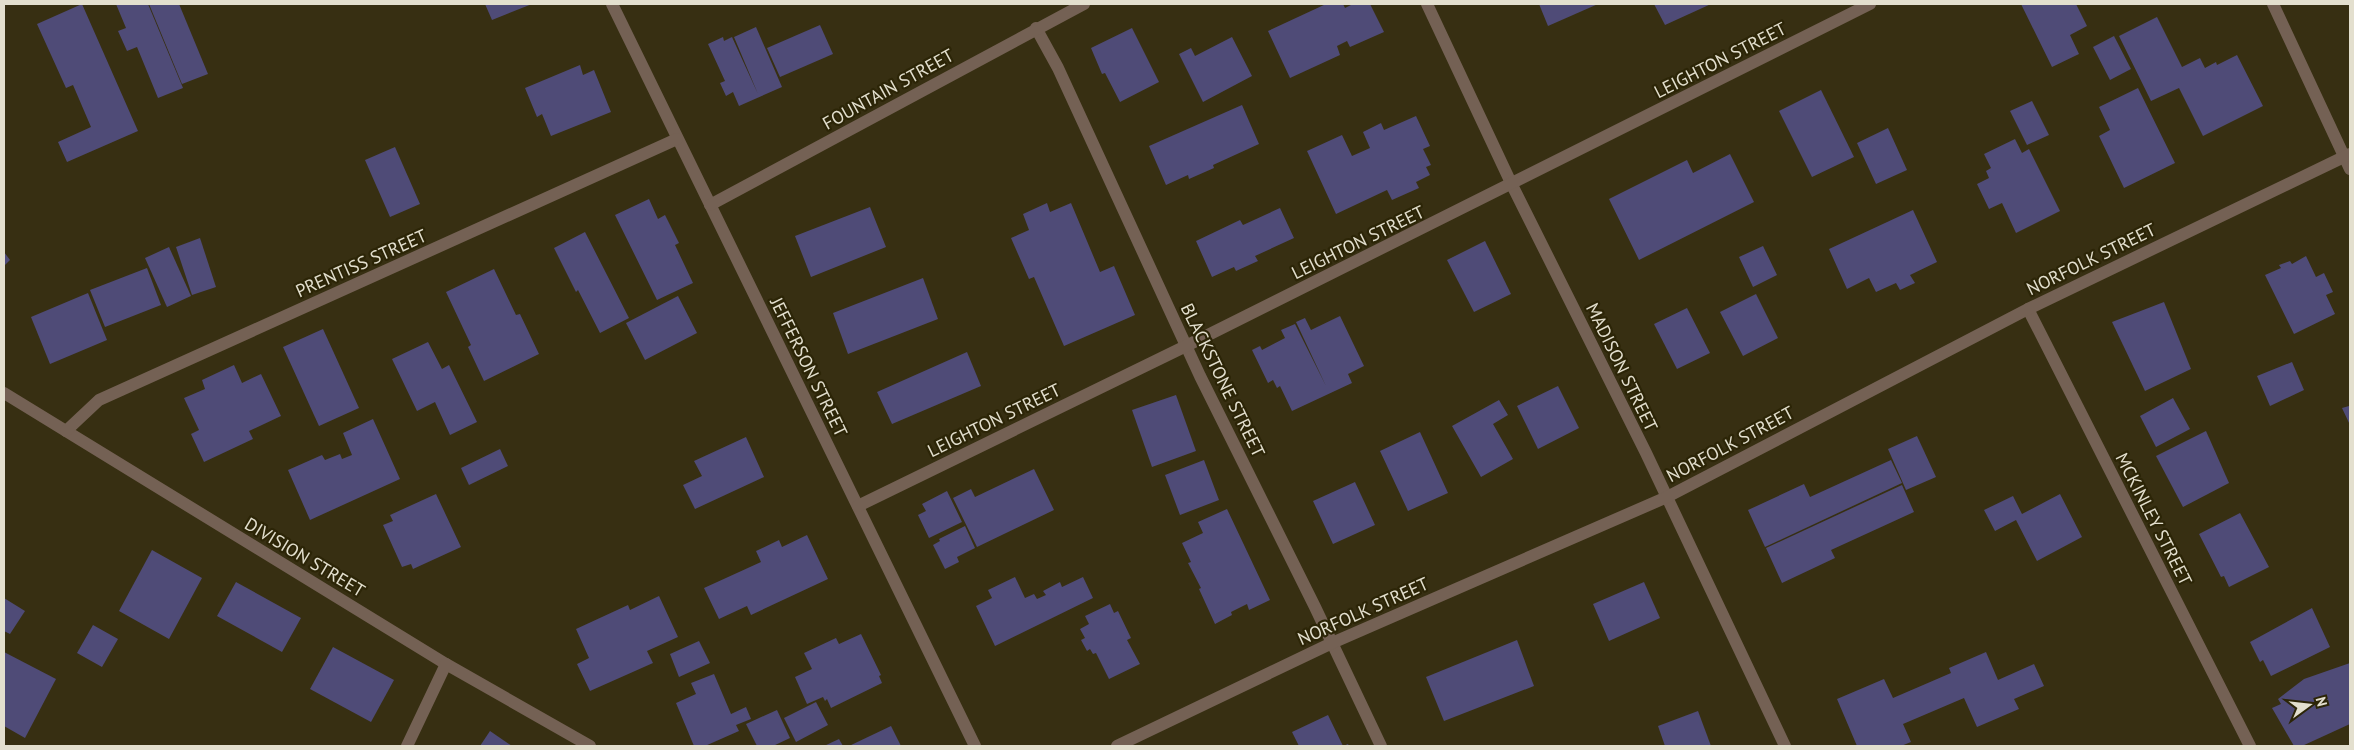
<svg xmlns="http://www.w3.org/2000/svg" width="2354" height="750" viewBox="0 0 2354 750" font-family="'PT Sans',sans-serif">
  <rect width="100%" height="100%" fill="#372f12"/>
  <g fill="#4f4b77">
    <path d="M82,4l56,127 -71,31 -9,-20 33,-15 -18,-42 -7,3 -29,-64z"/>
    <path d="M116,4h32l35,84 -25,10 -21,-51 -10,4 -9,-20 8,-3z"/>
    <path d="M149,4h30l29,70 -26,10z"/>
    <path d="M485,4h47l-40,16z"/>
    <path d="M1326,4h17l2,4 8,-4h17l14,28 -34,15 -3,-6 -10,5 3,9 -50,23 -22,-47z"/>
    <path d="M1539,4h59l-50,22z"/>
    <path d="M1654,4h57l-46,21z"/>
    <path d="M2021,4h55l11,22 -17,9 9,19 -27,13z"/>
    <path d="M2157,17l25,50 18,-9 5,10 11,-6 1,3 20,-10 26,51 -60,30 -24,-48 -28,13 -32,-65z"/>
    <path d="M820,25l13,29 -53,23 -13,-29z"/>
    <path d="M756,27l26,60 -43,19 -6,-14 -7,4 -6,-13 5,-2 -17,-37 15,-7 1,4 8,-4 26,57 -24,-57z"/>
    <path d="M1132,28l27,54 -39,20 -15,-29 -3,1 -11,-26z"/>
    <path d="M2114,36l17,33 -21,11 -17,-33z"/>
    <path d="M1232,37l20,39 -49,26 -24,-48 12,-6 4,8z"/>
    <path d="M580,65l3,10 11,-5 17,42 -60,24 -9,-22 -5,3 -12,-29z"/>
    <path d="M2138,88l37,75 -51,25 -25,-52 11,-6 -11,-23z"/>
    <path d="M1821,90l33,67 -42,20 -33,-66z"/>
    <path d="M2032,101l17,34 -22,10 -17,-34z"/>
    <path d="M1242,105l17,39 -46,21 1,3 -25,11 -1,-4 -22,10 -17,-39z"/>
    <path d="M1416,116l14,30 -7,3 8,16 -5,2 4,8 -14,7 3,6 -27,12 -5,-10 -51,24 -29,-63 35,-16 10,21 18,-8 -7,-16 18,-9 3,7z"/>
    <path d="M1888,128l19,42 -31,14 -19,-41z"/>
    <path d="M2015,139l7,14 7,-4 31,62 -44,22 -14,-30 -13,6 -12,-25 12,-6 -3,-7 5,-3 -7,-14z"/>
    <path d="M395,147l25,57 -30,13 -25,-57z"/>
    <path d="M1730,154l24,48 -115,58 -30,-61 78,-39 6,13z"/>
    <path d="M649,199l9,20 7,-4 14,28 -4,2 18,38 -36,17 -42,-85z"/>
    <path d="M1047,203l3,9 21,-9 29,69 14,-6 21,49 -71,31 -30,-69 -5,2 -18,-41 18,-8 -6,-16z"/>
    <path d="M870,207l16,40 -75,30 -16,-41z"/>
    <path d="M1280,208l14,30 -39,18 3,5 -22,10 -2,-4 -22,10 -16,-36 44,-21 3,5z"/>
    <path d="M1913,210l24,52 -27,13 5,8 -15,7 -4,-7 -20,9 -7,-14 -22,11 -18,-40z"/>
    <path d="M585,232l44,86 -29,15 -22,-43 -2,2 -22,-44z"/>
    <path d="M200,238l16,49 -24,8 -16,-48z"/>
    <path d="M1485,241l26,53 -37,18 -27,-52z"/>
    <path d="M1763,246l14,29 -24,12 -14,-30z"/>
    <path d="M169,247l22,49 -24,11 -22,-49z"/>
    <path d="M4,252l6,8 -6,6z"/>
    <path d="M2306,256l10,21 8,-4 9,19 -7,3 9,19 -41,20 -29,-59 16,-7 -2,-3 11,-4 2,3z"/>
    <path d="M147,268l14,37 -56,22 -15,-37z"/>
    <path d="M494,269l22,46 4,-1 19,40 -55,27 -16,-34 3,-2 -25,-53z"/>
    <path d="M923,278l15,41 -90,35 -15,-41z"/>
    <path d="M88,293l19,47 -57,24 -19,-47z"/>
    <path d="M1756,294l22,44 -35,18 -23,-44z"/>
    <path d="M678,296l19,37 -52,27 -19,-37z"/>
    <path d="M2164,302l27,67 -46,22 -33,-69z"/>
    <path d="M1687,308l23,45 -33,16 -23,-45z"/>
    <path d="M1340,316l24,50 -16,8 4,9 -60,28 -12,-25 -3,2 -4,-8 -5,3 -16,-33 8,-4 2,4 23,-12 -4,-8 14,-6 31,62 -30,-64 9,-4 6,12z"/>
    <path d="M323,329l36,79 -40,18 -36,-79z"/>
    <path d="M428,342l14,27 7,-4 28,57 -27,13 -15,-33 -18,9 -25,-52z"/>
    <path d="M967,352l14,34 -89,38 -15,-32z"/>
    <path d="M2292,362l12,28 -34,16 -13,-30z"/>
    <path d="M234,365l8,18 19,-9 20,42 -32,15 4,8 -49,23 -13,-28 8,-4 -15,-32 21,-9 -3,-9z"/>
    <path d="M1558,386l21,42 -41,21 -21,-43z"/>
    <path d="M1176,395l20,56 -44,16 -20,-57z"/>
    <path d="M2173,398l17,31 -34,18 -16,-31z"/>
    <path d="M1499,400l9,15 -15,9 20,35 -32,18 -29,-51z"/>
    <path d="M2350,402v23l-8,-17 7,-2z"/>
    <path d="M373,419l27,60 -90,41 -22,-50 34,-15 3,5 15,-6 2,5 10,-4 -9,-22z"/>
    <path d="M2206,431l23,52 -46,24 -27,-51z"/>
    <path d="M1420,432l28,61 -40,18 -28,-60z"/>
    <path d="M1917,436l19,41 -30,13 -18,-41z"/>
    <path d="M746,437l18,40 -69,32 -12,-24 19,-9 -8,-15z"/>
    <path d="M500,449l8,17 -39,19 -8,-17z"/>
    <path d="M1204,460l15,40 -39,15 -15,-40z"/>
    <path d="M1891,460l11,23 -137,64 -17,-37 56,-26 6,13z"/>
    <path d="M1034,469l20,41 -77,37 -24,-49 18,-9 4,8z"/>
    <path d="M1355,482l20,43 -42,19 -20,-43z"/>
    <path d="M1902,485l12,27 -83,38 4,8 -53,25 -16,-35z"/>
    <path d="M947,491l15,31 -33,16 -11,-23 8,-4 -4,-7z"/>
    <path d="M436,494l25,53 -48,22 -2,-5 -9,3 -19,-42 10,-4 -3,-6z"/>
    <path d="M2060,494l22,43 -45,24 -21,-41 -21,11 -11,-21 29,-14 9,18z"/>
    <path d="M1227,509l43,91 -21,10 -2,-6 -16,8 1,3 -17,9 -16,-35 2,-1 -13,-25 3,-1 -9,-19 21,-10 -5,-11z"/>
    <path d="M2240,513l29,54 -40,20 -5,-11 -3,1 -22,-43z"/>
    <path d="M965,526l10,22 -18,9 2,5 -14,7 -12,-24 7,-4 -1,-2z"/>
    <path d="M807,535l21,44 -77,36 -4,-9 -28,13 -15,-31 57,-26 -5,-11 23,-11 3,7z"/>
    <path d="M152,550l50,28 -33,61 -50,-28z"/>
    <path d="M1015,577l10,21 9,-4 3,5 9,-4 -3,-4 17,-9 2,5 21,-10 10,21 -98,48 -19,-40 16,-8 -4,-8z"/>
    <path d="M236,582l65,36 -19,34 -65,-36z"/>
    <path d="M1644,582l16,36 -51,23 -16,-37z"/>
    <path d="M659,596l19,41 -31,14 6,12 -63,28 -13,-27 12,-6 -13,-29 52,-24 2,5z"/>
    <path d="M4,598l21,13 -15,23 -6,-3z"/>
    <path d="M1110,604l4,9 4,-2 13,27 -4,2 13,24 -31,15 -13,-26 -3,1 -3,-5 -3,2 -6,-11 4,-2 -5,-9 9,-5 -4,-8z"/>
    <path d="M2312,608l18,39 -59,29 -8,-16 -3,2 -10,-20z"/>
    <path d="M93,625l25,14 -16,28 -25,-14z"/>
    <path d="M861,634l20,41 -2,1 3,7 -51,25 -4,-9 -2,2 -2,-4 -16,7 -12,-27 17,-8 -8,-16 32,-15 3,6z"/>
    <path d="M1517,640l17,46 -90,35 -18,-44z"/>
    <path d="M699,641l11,22 -31,14 -9,-23z"/>
    <path d="M333,647l61,33 -23,42 -61,-33z"/>
    <path d="M4,652l52,27 -31,59 -21,-12z"/>
    <path d="M1986,652l12,28 36,-16 10,22 -30,13 5,10 -42,18 -13,-29 -61,26 8,18 -10,4h-44l-20,-47 47,-20 9,19 58,-25 -2,-5z"/>
    <path d="M2350,663v61l-48,22h-8l-22,-38 9,-4 -3,-5 26,-20z"/>
    <path d="M714,674l17,40 15,-7 5,12 -15,6 3,6 -34,15h-11l-18,-43 20,-9 -5,-11z"/>
    <path d="M816,702l12,23 -32,17 -12,-24z"/>
    <path d="M777,710l13,28 -17,8h-16l-11,-22z"/>
    <path d="M1698,711l13,35h-46l-7,-20z"/>
    <path d="M1328,715l15,31 5,-2 1,2h-50l-7,-14z"/>
    <path d="M891,726l10,20h-52z"/>
    <path d="M490,731l22,15h-32z"/>
    <path d="M839,739l4,7h-19z"/>
  </g>
  <g fill="none" stroke-linecap="round" stroke-linejoin="round">
    <g stroke="#746154" stroke-width="12">
      <path d="M612,4l363,742"/>
      <path d="M1427,4l85,181 134,268 139,293"/>
      <path d="M2273,4l77,165"/>
      <path d="M1036,28l22,40 142,308 115,231 66,139"/>
      <path d="M710,205l374,-201"/>
      <path d="M2028,309l222,437"/>
      <path d="M4,393l442,271 144,82"/>
      <path d="M66,431l33,-31 578,-261"/>
      <path d="M858,506l328,-160 684,-342"/>
      <path d="M407,746l39,-82"/>
      <path d="M1117,746l215,-103 335,-146 361,-188 322,-155"/>
    </g>
  </g>
  <g text-anchor="middle" dominant-baseline="central" stroke-width="4.5" stroke-linejoin="round" paint-order="stroke">
    <g font-size="18" fill="#e3dfce" stroke="#2c2507">
      <text transform="translate(1720 60) rotate(-27)">LEIGHTON STREET</text>
      <text transform="translate(888 89) rotate(-29)">FOUNTAIN STREET</text>
      <text transform="translate(1358 242) rotate(-26)">LEIGHTON STREET</text>
      <text transform="translate(2091 259) rotate(-26)">NORFOLK STREET</text>
      <text transform="translate(361 263) rotate(-24)">PRENTISS STREET</text>
      <text transform="translate(809 367) rotate(64)">JEFFERSON STREET</text>
      <text transform="translate(1622 367) rotate(64)">MADISON STREET</text>
      <text transform="translate(1223 380) rotate(64)">BLACKSTONE STREET</text>
      <text transform="translate(994 420) rotate(-26)">LEIGHTON STREET</text>
      <text transform="translate(1730 444) rotate(-28)">NORFOLK STREET</text>
      <text transform="translate(2154 519) rotate(63)">MCKINLEY STREET</text>
      <text transform="translate(305 557) rotate(31)">DIVISION STREET</text>
      <text transform="translate(1363 611) rotate(-24)">NORFOLK STREET</text>
    </g>
  </g>
  <rect width="2354" height="750" fill="none" stroke="#e3dfce" stroke-width="10"/>
  <g transform="translate(2309 705) rotate(75)" stroke="#2c2507" stroke-width="4" paint-order="stroke">
  <path d="M0-4L9 19L0 12L-9 19Z" fill="#e3dfce"/>
  <text y="-8" font-size="14" font-weight="bold" text-anchor="middle" fill="#e3dfce">N</text>
  </g>
</svg>
